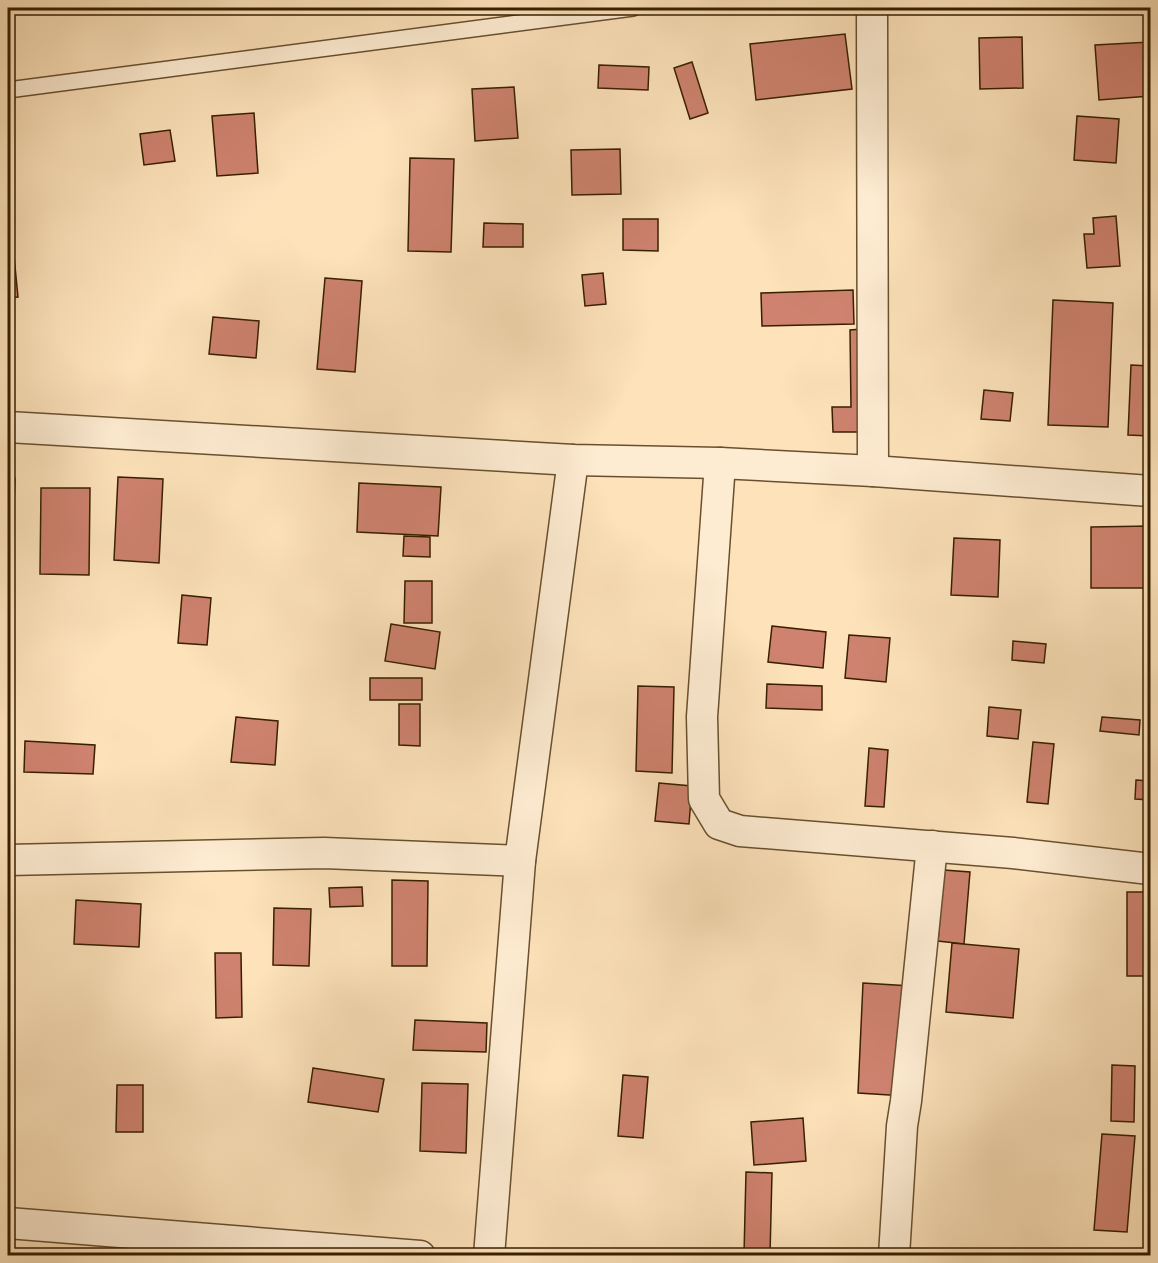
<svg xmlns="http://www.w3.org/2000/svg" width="1158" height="1263" viewBox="0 0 1158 1263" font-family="Cardo,serif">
  <rect width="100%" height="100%" fill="#fde2ba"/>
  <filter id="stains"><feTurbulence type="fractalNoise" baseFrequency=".00333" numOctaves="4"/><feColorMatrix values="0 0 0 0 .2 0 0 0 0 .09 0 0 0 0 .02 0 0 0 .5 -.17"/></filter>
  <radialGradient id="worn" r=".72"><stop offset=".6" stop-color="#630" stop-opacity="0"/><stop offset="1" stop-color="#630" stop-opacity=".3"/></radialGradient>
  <g fill="#ce826f" stroke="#371f00" stroke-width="1.5">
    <path d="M845,34l7,55 -96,11 -6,-56z"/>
    <path d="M1022,37l1,51 -43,1 -1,-51z"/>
    <path d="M1150,42v54l-51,4 -4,-55z"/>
    <path d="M692,62l16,51 -18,6 -16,-51z"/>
    <path d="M599,65l50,2 -1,23 -50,-2z"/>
    <path d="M514,87l4,51 -43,3 -3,-52z"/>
    <path d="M254,113l4,60 -41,3 -5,-60z"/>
    <path d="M1077,116l42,3 -3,44 -42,-3z"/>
    <path d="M170,130l5,31 -31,4 -4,-31z"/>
    <path d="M620,149l1,45 -49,1 -1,-45z"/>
    <path d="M410,158l44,1 -3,93 -43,-1z"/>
    <path d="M8,205h1l9,92 -10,1z"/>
    <path d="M1116,216l4,50 -33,2 -3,-34h10l-1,-16z"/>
    <path d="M623,219h35v32l-35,-1z"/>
    <path d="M484,223l39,1v23h-40z"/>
    <path d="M603,273l3,31 -21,2 -3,-31z"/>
    <path d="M325,278l37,3 -7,91 -38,-3z"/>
    <path d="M853,290l1,34 -92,2 -1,-33z"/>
    <path d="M1053,300l60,3 -5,124 -60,-2z"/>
    <path d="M213,317l46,4 -3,37 -47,-4z"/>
    <path d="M862,329l2,103h-31l-1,-25h19l-1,-77z"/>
    <path d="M1131,365l19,1v70l-22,-1z"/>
    <path d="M984,390l29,3 -3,28 -29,-2z"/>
    <path d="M118,477l45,2 -4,84 -45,-3z"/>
    <path d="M8,478h7l-3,86h-4z"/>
    <path d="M359,483l82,4 -3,49 -81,-4z"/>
    <path d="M41,488h49l-1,87 -49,-1z"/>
    <path d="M1150,526v62h-59v-61z"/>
    <path d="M404,536l26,1v20l-27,-1z"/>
    <path d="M954,538l46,2 -2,57 -47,-2z"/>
    <path d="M405,581h27v42h-28z"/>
    <path d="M182,595l29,3 -4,47 -29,-2z"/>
    <path d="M391,624l49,8 -5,37 -50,-8z"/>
    <path d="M772,626l54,6 -3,36 -55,-6z"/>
    <path d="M849,635l41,3 -4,44 -41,-4z"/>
    <path d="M1013,641l33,3 -2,19 -32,-3z"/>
    <rect x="370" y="678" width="52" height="22"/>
    <path d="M767,684l55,2v24l-56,-2z"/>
    <path d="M638,686l36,1 -2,86 -36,-2z"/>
    <path d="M399,704h21v42l-21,-1z"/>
    <path d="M989,707l32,3 -3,29 -31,-3z"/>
    <path d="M236,717l42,4 -3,44 -44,-3z"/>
    <path d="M1102,717l38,3 -1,15 -39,-4z"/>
    <path d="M25,741l70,4 -2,29 -69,-2z"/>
    <path d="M1033,742l21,2 -6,60 -21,-2z"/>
    <path d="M869,748l19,2 -4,57 -19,-1z"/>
    <path d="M1136,780l14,1v19l-15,-1z"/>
    <path d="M659,783l33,3 -3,38 -34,-3z"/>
    <path d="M944,870l26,2 -6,72 -26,-3z"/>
    <path d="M392,880l36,1 -1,85h-35z"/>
    <path d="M362,887l1,19 -33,1 -1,-19z"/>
    <rect x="1127" y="892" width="23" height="84"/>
    <path d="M76,900l65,4 -2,43 -65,-3z"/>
    <path d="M274,908l37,1 -2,57 -36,-1z"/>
    <path d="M952,943l67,6 -6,69 -67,-6z"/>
    <path d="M215,953h26l1,64 -26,1z"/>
    <path d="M863,983l48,3 -6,110 -47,-3z"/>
    <path d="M415,1020l72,3 -1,29 -73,-2z"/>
    <path d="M1112,1065l23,1 -1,56 -23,-1z"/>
    <path d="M313,1068l71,11 -6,33 -70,-10z"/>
    <path d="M623,1075l25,2 -5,61 -25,-2z"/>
    <path d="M422,1083l46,1 -2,69 -46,-2z"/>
    <path d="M117,1085h26v47h-27z"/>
    <path d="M803,1118l3,43 -52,4 -3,-43z"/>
    <path d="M1102,1134l33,2 -8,96 -33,-2z"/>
    <path d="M746,1172l26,1 -2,82 -26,-1z"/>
  </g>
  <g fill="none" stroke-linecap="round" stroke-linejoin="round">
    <defs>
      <path id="lane" d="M8,90l625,-82"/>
      <g id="street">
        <path d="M872,8l1,463"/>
        <path d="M8,427l565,33 147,3 153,8 277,20"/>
        <path d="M720,463l-18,254 2,82 15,25 21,7 273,22 137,16"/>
        <path d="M8,860l316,-7 196,8"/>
        <path d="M8,1223l412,33"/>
        <path d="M489,1256l31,-395 53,-401"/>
        <path d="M894,1256l8,-130 4,-25 26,-255"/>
      </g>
    </defs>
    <use href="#lane" stroke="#68502e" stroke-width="18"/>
    <use href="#street" stroke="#68502e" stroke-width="33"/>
    <use href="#lane" stroke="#feecd2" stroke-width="15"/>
    <use href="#street" stroke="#feecd2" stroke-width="30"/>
  </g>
  <rect width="1158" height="1263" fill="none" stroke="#fde2ba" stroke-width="30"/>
  <rect x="9" y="9" width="1140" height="1245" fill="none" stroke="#371f00" stroke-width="3"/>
  <rect x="15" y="15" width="1128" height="1233" fill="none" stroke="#371f00" stroke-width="1.5"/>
  <rect width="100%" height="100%" filter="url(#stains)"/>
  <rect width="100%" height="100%" fill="url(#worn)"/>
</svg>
